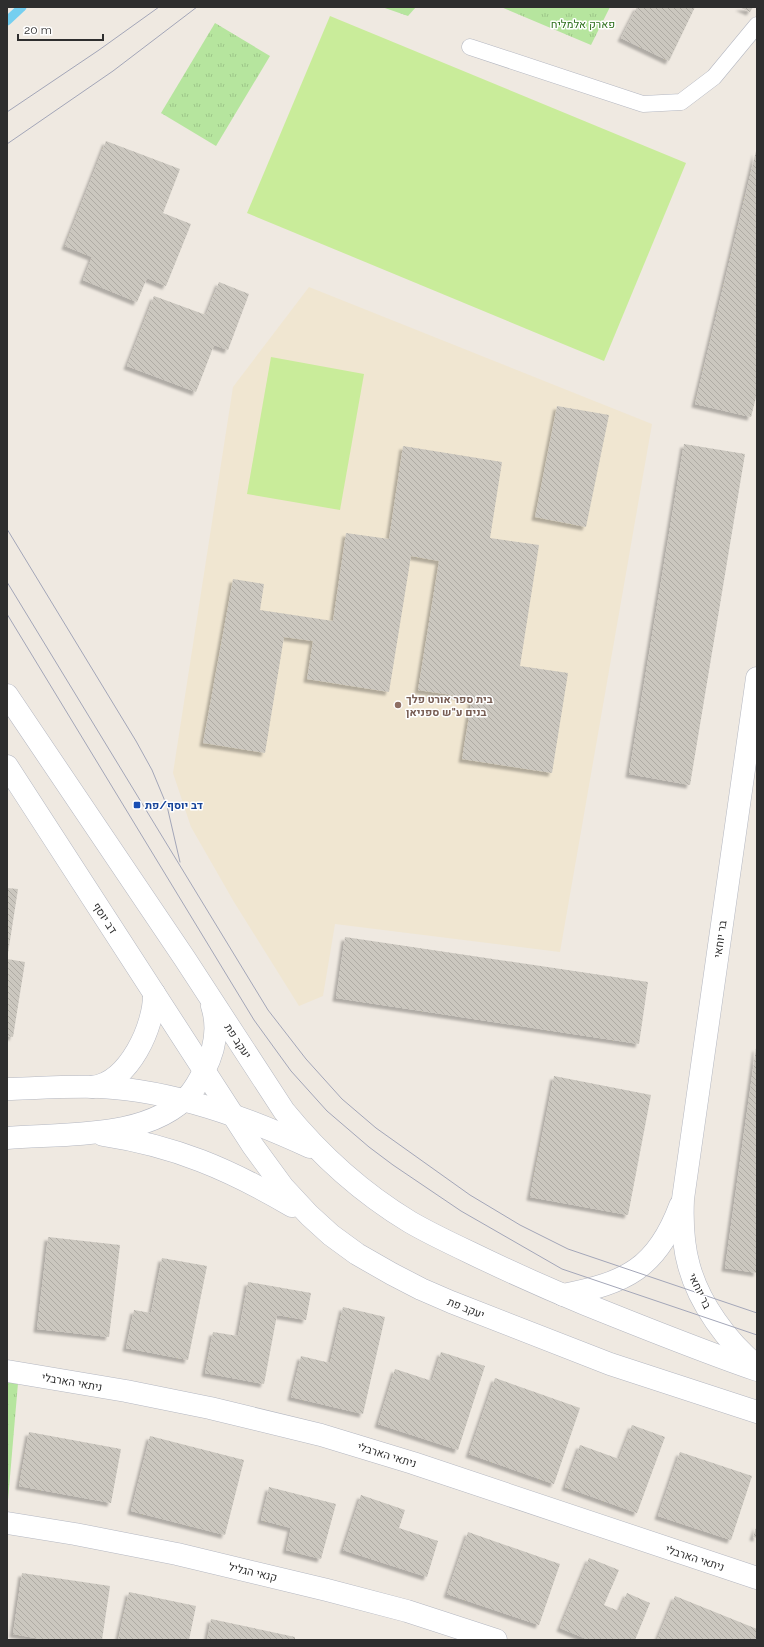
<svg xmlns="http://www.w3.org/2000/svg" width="764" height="1647" viewBox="0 0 764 1647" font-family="Raleway,Heebo,sans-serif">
<defs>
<pattern id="grass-tufts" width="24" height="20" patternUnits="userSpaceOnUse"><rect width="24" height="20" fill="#b6e59e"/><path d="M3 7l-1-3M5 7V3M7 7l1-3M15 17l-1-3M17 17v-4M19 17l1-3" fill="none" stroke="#9dc588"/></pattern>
<pattern id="building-back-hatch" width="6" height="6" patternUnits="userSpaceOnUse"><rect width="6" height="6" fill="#cbc7bf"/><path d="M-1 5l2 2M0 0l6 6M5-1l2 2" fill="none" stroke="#afaba4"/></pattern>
<filter id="shadow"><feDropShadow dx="-3.5" dy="3.5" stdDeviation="1" flood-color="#0004"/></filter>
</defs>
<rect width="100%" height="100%" fill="#efe9e1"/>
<!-- education -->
<polygon fill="#f0e6d1" points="309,287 652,424 560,952 335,924 323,996 299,1006 234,902 191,827 173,773 233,387"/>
<!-- grass -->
<g fill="url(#grass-tufts)">
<polygon points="382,7 416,7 408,16"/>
<polygon points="501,7 610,7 591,45"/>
<polygon points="215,23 270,56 216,146 161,113"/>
<polygon points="7,1381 18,1383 8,1500 7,1500"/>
</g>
<!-- pitch -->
<g fill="#c9ec9a">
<polygon points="330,16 686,163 604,361 247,213"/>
<polygon points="271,357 364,374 340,510 247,494"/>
</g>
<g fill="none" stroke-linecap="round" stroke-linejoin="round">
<!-- stream -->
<polyline stroke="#75cff0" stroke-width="9" points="7,21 22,7"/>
</g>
<!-- building -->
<g fill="url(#building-back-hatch)" filter="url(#shadow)">
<polygon points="637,7 695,7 669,61 621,38"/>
<polygon points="739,7 753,7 750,12"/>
<polygon points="106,141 180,169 163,213 191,224 166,286 147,278 137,302 83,280 92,257 65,246"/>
<polygon points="756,151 757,393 751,417 695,404"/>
<polygon points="219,282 249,294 228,350 214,345 196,392 127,366 154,296 206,315"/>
<polygon points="557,406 609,415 586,527 535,517"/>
<polygon points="684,444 745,454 690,785 629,774"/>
<polygon points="403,446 502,462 490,538 539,545 520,666 568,673 552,773 462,759 472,698 418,690 439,561 411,556 389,692 307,679 313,641 284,637 265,753 203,743 233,579 264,584 260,610 333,621 346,533 389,539"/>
<polygon points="7,888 18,889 8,953 7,953"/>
<polygon points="345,937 648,982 639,1044 336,998"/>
<polygon points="7,959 25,962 13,1037 7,1036"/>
<polygon points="756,1048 757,1048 757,1273 725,1268"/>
<polygon points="554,1076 651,1095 628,1215 530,1197"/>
<polygon points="48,1237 120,1245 109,1337 37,1329"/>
<polygon points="162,1258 207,1266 188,1360 126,1348 134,1310 151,1313"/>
<polygon points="248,1282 311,1293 306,1320 277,1315 264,1384 205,1373 213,1332 238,1336"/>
<polygon points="343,1307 385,1317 363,1414 291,1397 301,1356 330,1363"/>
<polygon points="441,1352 485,1366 458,1450 378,1424 395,1369 432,1381"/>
<polygon points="495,1378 580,1408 554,1484 469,1454"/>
<polygon points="632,1425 665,1437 637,1513 565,1487 580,1445 619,1459"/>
<polygon points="29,1432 121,1449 111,1503 19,1486"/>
<polygon points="150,1436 244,1460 225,1535 131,1511"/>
<polygon points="680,1452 752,1476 731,1540 658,1516"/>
<polygon points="269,1487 336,1504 321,1559 286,1550 291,1528 261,1520"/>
<polygon points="361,1495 405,1510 399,1528 438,1541 427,1577 343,1550"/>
<polygon points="757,1525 757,1538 753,1537"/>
<polygon points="468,1532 560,1564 539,1625 447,1594"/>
<polygon points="589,1558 619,1570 604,1605 619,1611 627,1593 650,1603 635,1640 589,1640 560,1628"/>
<polygon points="22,1573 110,1586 102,1640 41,1640 41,1639 13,1634"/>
<polygon points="129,1592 196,1606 189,1640 118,1640"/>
<polygon points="675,1596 757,1629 757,1640 657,1640"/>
<polygon points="211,1619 295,1637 295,1640 207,1640"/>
</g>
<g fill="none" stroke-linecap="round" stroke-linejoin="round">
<defs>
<polyline id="service" points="470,47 643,104 681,102 714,77 757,25"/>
<g id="minor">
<path d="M757,678L683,1199C682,1221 683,1245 689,1266C699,1303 727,1342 757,1366"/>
<path d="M563,1295C626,1283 657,1268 680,1206"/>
<polyline points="7,1371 126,1391 210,1408 321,1435 413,1463 757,1578"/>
<polyline points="7,1523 75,1534 177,1554 327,1590 407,1611 496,1640"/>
</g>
<g id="secondary">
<path d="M7,695L185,959L284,1111C319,1154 362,1193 410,1222C429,1233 450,1243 469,1252C508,1271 546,1288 585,1304C642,1327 699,1350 757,1370"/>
<polyline points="7,766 253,1146 283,1187 309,1215 331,1235 357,1254 392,1274 421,1289 451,1302 610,1364 757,1412"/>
<path d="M92,1087C129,1083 155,1025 154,993"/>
<path d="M7,1089C38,1088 70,1086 101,1087C174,1091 245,1117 310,1147"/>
<path d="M103,1135C175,1146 229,1169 292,1206"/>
<path d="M7,1138C63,1133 149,1140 190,1094C196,1087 200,1079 204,1071C215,1050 219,1028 212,1006"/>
</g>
</defs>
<!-- service casing -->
<use href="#service" stroke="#b4b7c1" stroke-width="17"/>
<!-- minor casing -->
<use href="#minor" stroke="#b4b7c1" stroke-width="23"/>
<!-- secondary casing -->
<use href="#secondary" stroke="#b4b7c1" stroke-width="23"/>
<!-- service -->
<use href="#service" stroke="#fff" stroke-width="16"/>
<!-- minor -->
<use href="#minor" stroke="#fff" stroke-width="22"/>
<!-- secondary -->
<use href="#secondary" stroke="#fff" stroke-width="22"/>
<!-- tram -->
<g stroke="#a3a6b8" stroke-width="1">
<polyline points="7,112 99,50 159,7"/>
<polyline points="7,144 113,71 197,7"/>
<polyline points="7,529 136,741 152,770 167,806 180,862"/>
<polyline points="7,582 268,1010 306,1059 342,1099 376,1128 470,1195 520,1225 568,1249 757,1313"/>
<polyline points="7,614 254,1020 291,1071 327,1111 369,1147 393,1165 461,1211 562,1269 757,1335"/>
</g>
</g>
<!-- markers -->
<circle fill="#8d6e63" stroke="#fff" stroke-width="1.5" cx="398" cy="705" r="4"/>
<rect fill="#1a4fb4" stroke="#fff" stroke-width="1.5" x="133" y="801" width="8" height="8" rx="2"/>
<g text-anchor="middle" stroke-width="3" stroke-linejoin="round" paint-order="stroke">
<!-- park labels -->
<g font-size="11" fill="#2c6e1b" stroke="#fff">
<text x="583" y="28">פארק אלמליח</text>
</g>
<!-- education labels -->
<g font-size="11" font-weight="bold" fill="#785e54" stroke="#fff" text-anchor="start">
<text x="406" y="703">בית ספר אורט פלך<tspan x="406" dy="13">בנים ע"ש ספניאן</tspan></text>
</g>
<!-- transit labels -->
<g font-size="11" font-weight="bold" fill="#164399" stroke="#fff" text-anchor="start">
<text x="145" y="809">דב יוסף/פת</text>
</g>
<!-- street labels -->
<g font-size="11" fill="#2e2e2e" stroke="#fff">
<text transform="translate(105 918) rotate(57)" y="4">דב יוסף</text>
<text transform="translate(720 939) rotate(-82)" y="4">בר יוחאי</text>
<text transform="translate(238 1041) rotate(57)" y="4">יעקב פת</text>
<text transform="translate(700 1291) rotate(64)" y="4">בר יוחאי</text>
<text transform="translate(466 1308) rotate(22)" y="4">יעקב פת</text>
<text transform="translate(72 1382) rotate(10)" y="4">ניתאי הארבלי</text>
<text transform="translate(387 1455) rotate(17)" y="4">ניתאי הארבלי</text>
<text transform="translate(695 1558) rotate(18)" y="4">ניתאי הארבלי</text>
<text transform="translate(253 1572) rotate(13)" y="4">קנאי הגליל</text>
</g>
</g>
<!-- border -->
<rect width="764" height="1647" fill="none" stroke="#2e2e2e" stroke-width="16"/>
<!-- scale -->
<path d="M18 34v6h85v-6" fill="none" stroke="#2e2e2e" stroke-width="2"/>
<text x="24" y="34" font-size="12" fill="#2e2e2e" stroke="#ffffff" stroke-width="3" paint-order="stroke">20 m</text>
</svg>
